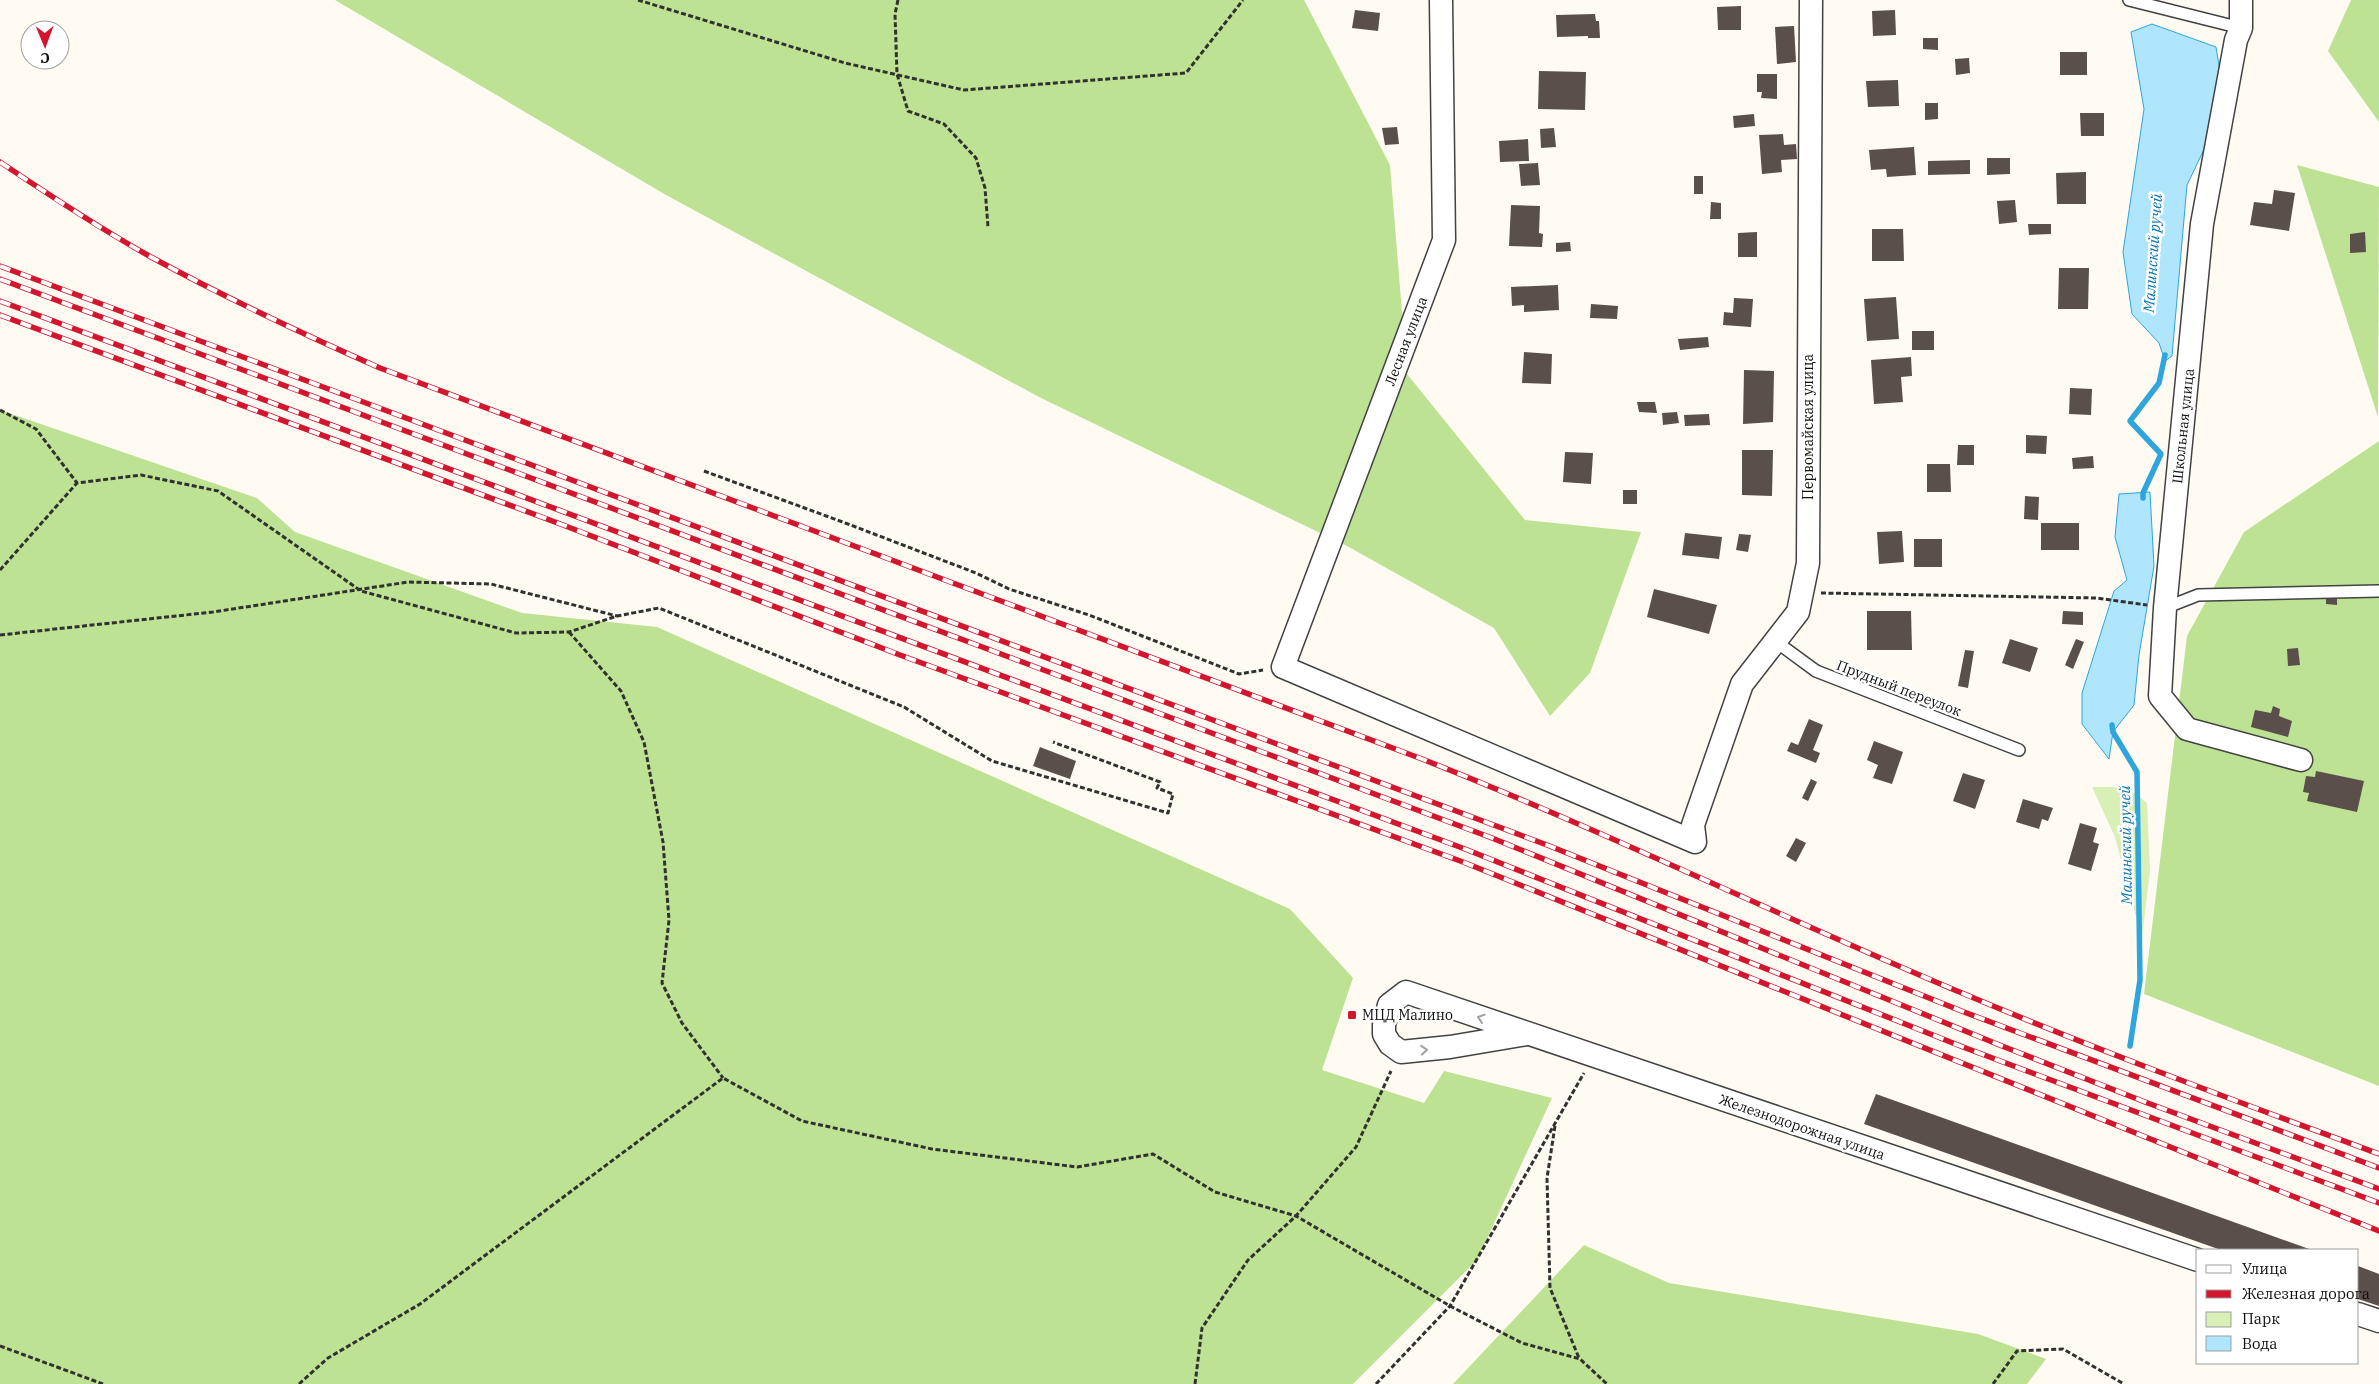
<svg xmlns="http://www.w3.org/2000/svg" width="2379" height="1384" viewBox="0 0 2379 1384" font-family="'IBM Plex Serif',serif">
<rect width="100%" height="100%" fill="#fffbf2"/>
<!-- green -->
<polygon fill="#d8efb6" points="2092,787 2126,787 2147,803 2150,870 2142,939 2115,837"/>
<!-- forest -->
<g fill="#bde293">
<polygon points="335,0 1304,0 1390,165 1407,374 1525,520 1641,532 1590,673 1550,716 1494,628 1347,546 1039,397 666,195"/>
<polygon points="2351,0 2379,0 2379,122 2328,51"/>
<polygon points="2297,165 2379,187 2378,417"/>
<polygon points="0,410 257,498 295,532 522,613 657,627 1290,909 1353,978 1322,1070 1424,1103 1444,1071 1552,1098 1477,1260 1353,1384 0,1384"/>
<polygon points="2379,441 2379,1086 2144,994 2187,636 2244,532"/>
<polygon points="1584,1245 1669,1283 1978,1334 2046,1359 2027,1384 1453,1384"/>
</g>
<!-- water -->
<g fill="#b0e6fd" stroke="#2ea5dd">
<polygon points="2152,24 2216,47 2223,90 2208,141 2187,185 2172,356 2165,361 2159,343 2132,314 2123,252 2144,109 2131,32"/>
<polygon points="2150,492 2154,566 2139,655 2134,705 2113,732 2109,759 2082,724 2082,693 2114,591 2127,580 2115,537 2119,494"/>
</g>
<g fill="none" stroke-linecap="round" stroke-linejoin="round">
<!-- stream -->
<g stroke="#2ea5dd" stroke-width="5.5">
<polyline points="2143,498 2143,493 2161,454 2130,421 2159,383 2165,355"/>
<polyline points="2112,725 2113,732 2137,772 2140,980 2130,1046"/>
</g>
</g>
<!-- building -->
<g fill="#5a4f4a">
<polygon points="1741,6 1741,30 1718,30 1717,7"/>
<polygon points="1355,10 1380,13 1378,31 1352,28"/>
<polygon points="1895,10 1896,35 1873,36 1872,11"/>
<polygon points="1595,14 1596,21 1599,21 1600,38 1588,38 1588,36 1557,37 1556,15"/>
<polygon points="1794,26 1796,62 1777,64 1775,27"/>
<polygon points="1923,38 1938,38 1938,50 1923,49"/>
<rect x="2060" y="52" width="27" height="23"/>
<polygon points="1969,58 1970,73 1956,75 1955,59"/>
<polygon points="1539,71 1586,72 1585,110 1538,109"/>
<polygon points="1757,74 1777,74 1777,99 1761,98 1762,92 1757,92"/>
<polygon points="1898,80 1899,106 1868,107 1866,81"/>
<polygon points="1925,103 1938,103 1938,119 1925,120"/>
<polygon points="2080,113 2104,113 2104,136 2081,136"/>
<polygon points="1754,114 1755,126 1734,128 1733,116"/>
<polygon points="1397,127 1399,144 1385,145 1382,128"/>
<polygon points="1554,128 1556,147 1541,148 1540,129"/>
<polygon points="1783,134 1784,145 1796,144 1797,159 1781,160 1782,172 1762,174 1759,135"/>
<polygon points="1528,139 1529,161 1500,162 1499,141"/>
<polygon points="1914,147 1916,175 1887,177 1886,169 1871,170 1869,150"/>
<polygon points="1987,158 2010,158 2010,174 1987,175"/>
<polygon points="1970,160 1970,174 1928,175 1928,161"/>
<polygon points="1538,163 1540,185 1521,186 1519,164"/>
<polygon points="2086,172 2086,204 2057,204 2056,173"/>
<rect x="1694" y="176" width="9" height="18"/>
<polygon points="2274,190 2295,193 2289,231 2250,225 2254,202 2272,204"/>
<polygon points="2015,200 2017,222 1999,224 1997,201"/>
<polygon points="1711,202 1721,203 1721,219 1710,219"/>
<polygon points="1511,205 1540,206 1539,233 1543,234 1542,247 1509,246"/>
<polygon points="2028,224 2051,224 2051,234 2029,235"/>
<polygon points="1872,229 1903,229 1904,261 1872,261"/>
<polygon points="1757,232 1757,257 1738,257 1738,233"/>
<polygon points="2365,232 2366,252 2350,253 2350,234"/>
<polygon points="1570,242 1571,251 1556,252 1556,243"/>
<polygon points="2059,268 2089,268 2088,309 2058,309"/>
<polygon points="1558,285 1559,310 1524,312 1524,305 1512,306 1511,287"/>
<polygon points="1896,297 1899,339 1867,341 1864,299"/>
<polygon points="1734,298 1753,299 1751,327 1723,325 1724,312 1733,313"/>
<polygon points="1591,304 1618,306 1617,319 1590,318"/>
<rect x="1912" y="331" width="22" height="19"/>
<polygon points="1708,337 1709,347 1680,350 1678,339"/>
<polygon points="1524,352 1552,354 1551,384 1522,383"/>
<polygon points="1911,357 1912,376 1901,377 1903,402 1874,404 1871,360"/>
<polygon points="1744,370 1774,371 1773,422 1743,424"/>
<polygon points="2070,388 2092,389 2091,415 2069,414"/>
<polygon points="1637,402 1655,402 1657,413 1639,412"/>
<polygon points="1677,412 1679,423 1663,425 1662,413"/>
<polygon points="1709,414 1710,425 1685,426 1684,415"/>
<polygon points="2026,435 2047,436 2046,454 2026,453"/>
<polygon points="1958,445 1974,445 1974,465 1957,465"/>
<polygon points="1742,450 1773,450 1772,496 1742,495"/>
<polygon points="1565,452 1593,453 1591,484 1563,482"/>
<polygon points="2093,456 2094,468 2073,469 2072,458"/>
<polygon points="1927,464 1950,464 1951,492 1927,492"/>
<rect x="1623" y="490" width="14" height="14"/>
<polygon points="2025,496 2039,497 2038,520 2024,519"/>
<rect x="2041" y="523" width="38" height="27"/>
<polygon points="1902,531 1904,562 1879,564 1877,532"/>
<polygon points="1685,533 1722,537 1719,559 1682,555"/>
<polygon points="1739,534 1751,535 1748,552 1736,550"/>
<rect x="1914" y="539" width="28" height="28"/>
<polygon points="1654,589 1717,605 1709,634 1647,617"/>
<polygon points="2326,592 2337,592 2337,605 2326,604"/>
<polygon points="1867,611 1911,611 1912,650 1867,650"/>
<polygon points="2063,611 2083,612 2083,625 2062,624"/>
<polygon points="2010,639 2038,648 2030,672 2002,663"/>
<polygon points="2076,639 2084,642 2073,669 2065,665"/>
<polygon points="2298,648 2300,665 2288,666 2287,649"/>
<polygon points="1965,650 1974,651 1968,688 1958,686"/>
<polygon points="2273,706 2280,709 2279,716 2292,721 2288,737 2251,727 2255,710 2271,713"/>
<polygon points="1809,719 1823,725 1813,750 1820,753 1816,763 1787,751 1791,742 1798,745"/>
<polygon points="1874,741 1903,752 1892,784 1873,778 1878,765 1867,760"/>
<polygon points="1040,747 1076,761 1070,779 1033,766"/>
<polygon points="2316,771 2364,781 2357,812 2307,801 2309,793 2303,792 2306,776 2315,777"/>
<polygon points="1963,773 1985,780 1975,809 1953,801"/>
<polygon points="1811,779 1817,782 1808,801 1802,798"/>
<polygon points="2023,799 2053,808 2048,821 2042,819 2039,829 2016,822"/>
<polygon points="2080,823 2097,828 2093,842 2099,844 2091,871 2068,864"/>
<polygon points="1796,838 1806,843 1796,862 1786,856"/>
<polygon points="1876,1094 2312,1250 2221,1250 1864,1124"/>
<polygon points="2358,1266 2379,1274 2379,1306 2358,1299"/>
</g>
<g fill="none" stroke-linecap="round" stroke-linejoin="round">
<defs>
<g id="lane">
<polyline points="2129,0 2241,28"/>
<polyline points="2165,608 2198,595 2379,591"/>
<polyline points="1775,641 1816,671 2019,750"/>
</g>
<g id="street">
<polyline points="1441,0 1444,240 1283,667 1695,842 1693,825 1742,684 1798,612 1808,563 1811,0"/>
<polyline points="2241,0 2241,28 2236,40 2202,224 2165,608 2160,696 2187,729 2301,760"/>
<polyline points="1527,1034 1450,1047 1401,1052 1390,1044 1384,1034 1384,1025 1389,1005 1406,992 2198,1260"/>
<polyline points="2358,1314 2379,1321"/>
</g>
</defs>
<!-- lane casing -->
<use href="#lane" stroke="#424242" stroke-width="14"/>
<!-- street casing -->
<use href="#street" stroke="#424242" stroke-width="25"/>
<!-- path -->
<g stroke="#313131" stroke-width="3" stroke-dasharray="5 2.5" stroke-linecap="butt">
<polyline points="638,0 845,63 964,90 1186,73 1243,0"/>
<polyline points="898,0 895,14 897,74 908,111 944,124 976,158 985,188 988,227"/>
<polyline points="0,410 36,429 77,483"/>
<polyline points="704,471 848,524 976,573 1009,589 1089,615 1239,674 1263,670"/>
<polyline points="0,570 77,483 141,475 218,491 361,591 516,633 569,632 617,616 659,608 904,707 992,761 1168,813 1173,794 1157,788 1160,782 1053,742"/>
<polyline points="1821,593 2096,598 2147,605"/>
<polyline points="569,632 621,691 644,742 663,842 669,920 662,983 682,1023 723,1078"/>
<polyline points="0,635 213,612 408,582 491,584 617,616"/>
<polyline points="1555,1126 1547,1178 1550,1288 1579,1358"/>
<polyline points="0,1346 103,1384"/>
<polyline points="299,1384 328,1358 420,1304 723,1078 802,1121 932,1149 1077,1167 1153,1154 1215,1192 1296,1216 1450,1306 1522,1343 1580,1359 1607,1384"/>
<polyline points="1195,1384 1202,1328 1248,1260 1296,1216 1356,1147 1391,1071"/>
<polyline points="1376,1384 1450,1306 1584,1073"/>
<polyline points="1993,1384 2017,1351 2063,1349 2124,1384"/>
</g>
<!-- lane -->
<use href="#lane" stroke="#fff" stroke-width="11"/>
<!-- street -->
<use href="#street" stroke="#fff" stroke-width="22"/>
<defs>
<g id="rail">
<path d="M0,162C49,195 99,228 151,257C226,298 303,334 380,368L1422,759C1605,831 1781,917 1962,993C2099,1051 2239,1102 2379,1154"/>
<polyline points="0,266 1547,845 1964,1012 2379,1168"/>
<polyline points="0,279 1492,838 2002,1046 2145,1102 2379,1189"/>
<polyline points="0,301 1465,849 1963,1047 2379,1203"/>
<polyline points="0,315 563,525 900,655 1463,862 2379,1231"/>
</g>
</defs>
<!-- rail casing -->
<use href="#rail" stroke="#d1162e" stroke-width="5.5"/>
<!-- rail -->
<use href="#rail" stroke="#fff" stroke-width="4" stroke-dasharray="11" stroke-linecap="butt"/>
</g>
<!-- one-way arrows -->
<defs><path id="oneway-chevron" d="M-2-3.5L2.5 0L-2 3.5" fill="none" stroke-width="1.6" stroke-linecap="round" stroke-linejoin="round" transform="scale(1.25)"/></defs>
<g stroke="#9f9f9f">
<use href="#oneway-chevron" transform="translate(1481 1018) rotate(-161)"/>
<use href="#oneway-chevron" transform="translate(1424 1050) rotate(-5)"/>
</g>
<!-- markers -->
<rect fill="#d1162e" stroke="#fff" stroke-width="2" x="1347" y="1010" width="10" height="10" rx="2.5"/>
<g text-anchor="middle" stroke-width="5" stroke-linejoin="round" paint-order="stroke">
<!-- street labels -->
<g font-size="14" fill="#0f0f0f" stroke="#fff">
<text transform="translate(1406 341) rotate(-69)" y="5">Лесная улица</text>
<text transform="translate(2183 426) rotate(-84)" y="5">Школьная улица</text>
<text transform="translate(1808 427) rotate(-90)" y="5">Первомайская улица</text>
<text transform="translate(1899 688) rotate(21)" y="5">Прудный переулок</text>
<text transform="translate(1802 1127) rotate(19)" y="5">Железнодорожная улица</text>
</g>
<!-- poi labels -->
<g font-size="14" fill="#0f0f0f" stroke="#fff" text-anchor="start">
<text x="1362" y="1020">МЦД Малино</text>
</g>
<!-- water labels -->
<g font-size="15" font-style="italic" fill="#0975b1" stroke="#fff">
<text transform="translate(2153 253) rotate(-86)" y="5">Малинский ручей</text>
<text transform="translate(2126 845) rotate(-91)" y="5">Малинский ручей</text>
</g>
</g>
<!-- legend -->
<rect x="2196" y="1249" width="162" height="115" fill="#ffffff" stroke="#9f9f9f"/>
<rect x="2206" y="1265" width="25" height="8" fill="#ffffff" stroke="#9f9f9f"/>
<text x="2242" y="1274" font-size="15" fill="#0f0f0f">Улица</text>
<rect x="2206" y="1290" width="25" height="8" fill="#d1162e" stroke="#9f9f9f"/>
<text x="2242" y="1299" font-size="15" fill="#0f0f0f">Железная дорога</text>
<rect x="2206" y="1312" width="25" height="15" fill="#d8efb6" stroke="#9f9f9f"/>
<text x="2242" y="1324" font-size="15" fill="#0f0f0f">Парк</text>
<rect x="2206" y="1336" width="25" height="15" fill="#b0e6fd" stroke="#9f9f9f"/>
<text x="2242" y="1349" font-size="15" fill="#0f0f0f">Вода</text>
<!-- north arrow -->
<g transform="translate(45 45) rotate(179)"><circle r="24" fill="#ffffff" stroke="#9f9f9f"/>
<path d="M0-4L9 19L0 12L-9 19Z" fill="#d1162e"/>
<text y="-8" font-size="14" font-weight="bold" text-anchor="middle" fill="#0f0f0f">С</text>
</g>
</svg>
